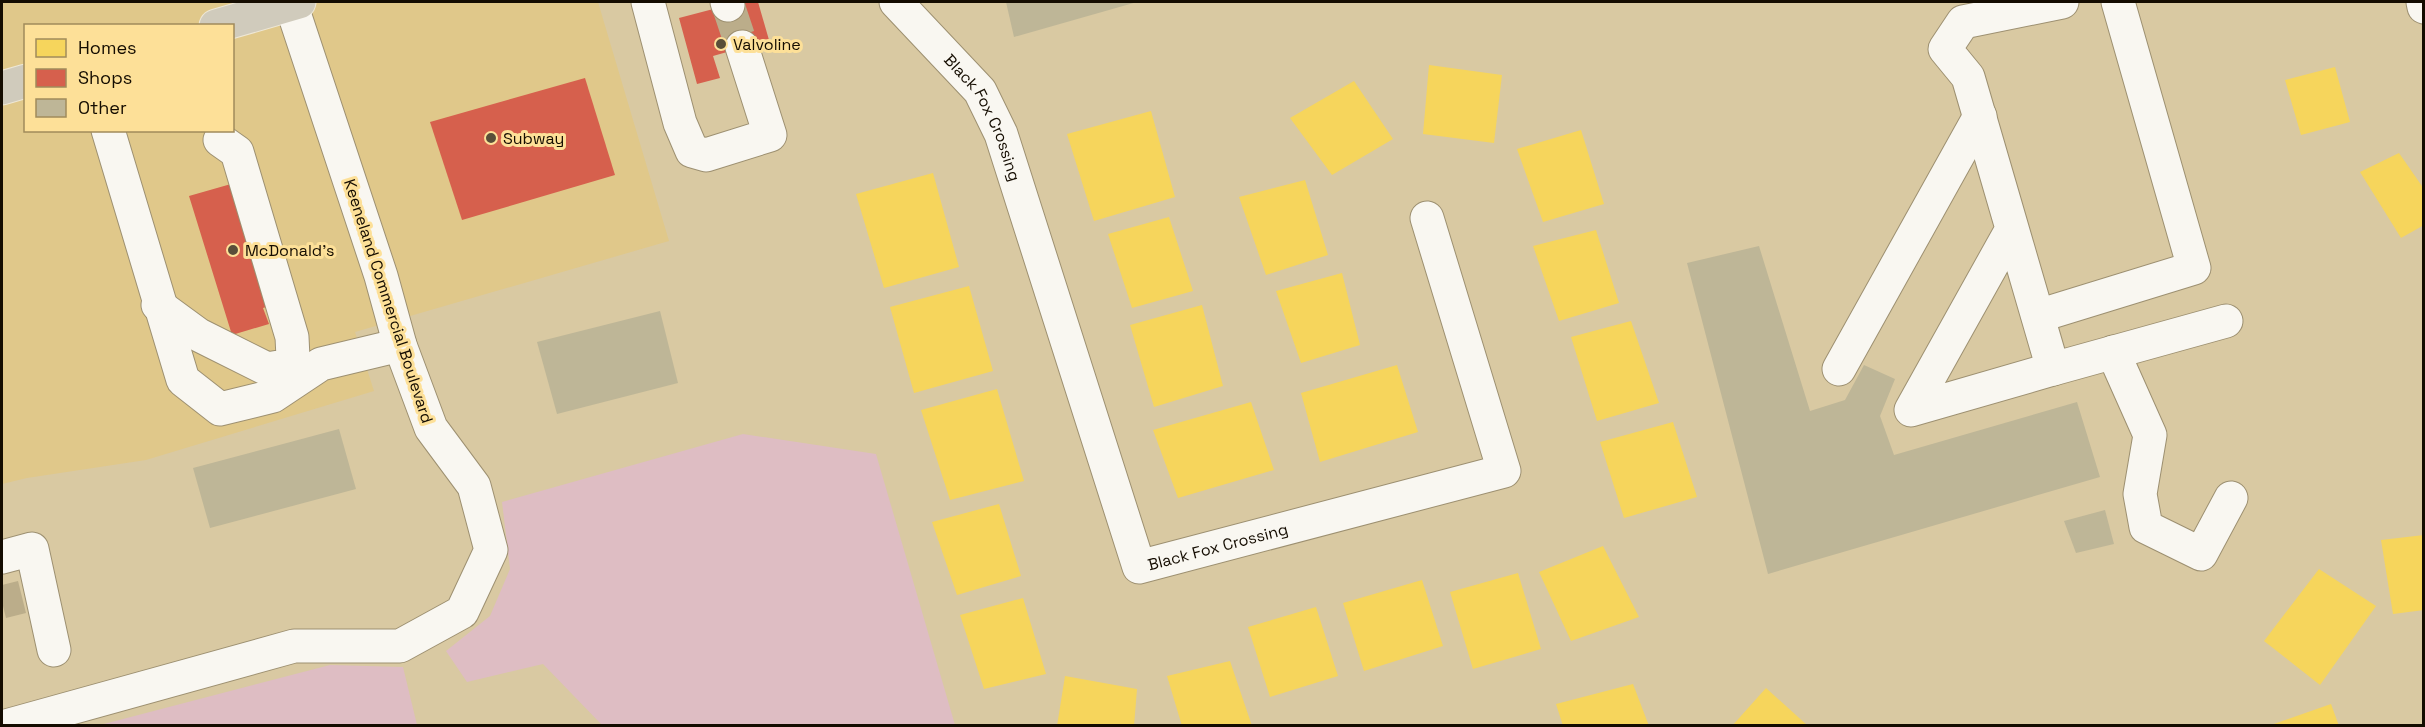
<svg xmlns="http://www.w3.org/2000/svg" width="2425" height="727" viewBox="0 0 2425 727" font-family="'Space Grotesk',sans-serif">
<rect width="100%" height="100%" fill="#d9c9a2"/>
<!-- built -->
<path fill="#e0c88a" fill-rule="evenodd" d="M2,2H598L669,241L355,332L374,391L146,460L27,478L2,484ZM26,26H232V130H26Z"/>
<!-- green -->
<g fill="#debdc3">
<polygon points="743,434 876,454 955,725 602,725 543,664 467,682 446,651 490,616 510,569 502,502"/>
<polygon points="330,665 403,667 417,725 100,725"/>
</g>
<!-- homes -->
<g fill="#f6d55c">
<polygon points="1429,65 1502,75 1494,143 1423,134"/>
<polygon points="2335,67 2350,122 2301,135 2285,80"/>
<polygon points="1354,81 1393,139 1332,175 1290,118"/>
<polygon points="1151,111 1175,197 1094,221 1067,134"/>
<polygon points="1581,130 1604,204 1543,222 1517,149"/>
<polygon points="2399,153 2424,189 2424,225 2401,238 2360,172"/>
<polygon points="933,173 959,267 884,288 856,194"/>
<polygon points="1305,180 1328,255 1266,275 1239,197"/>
<polygon points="1169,217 1193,291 1132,308 1108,234"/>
<polygon points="1596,230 1619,303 1559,321 1533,246"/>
<polygon points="1342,273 1360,345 1301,363 1276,291"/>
<polygon points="969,286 993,371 914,393 890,307"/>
<polygon points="1202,305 1223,386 1154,407 1130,325"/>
<polygon points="1631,321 1659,403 1597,421 1571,337"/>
<polygon points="1397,365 1418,432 1320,462 1301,393"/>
<polygon points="997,389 1024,481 950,500 921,410"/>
<polygon points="1251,402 1274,470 1178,498 1153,430"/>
<polygon points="1673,422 1697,497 1624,518 1600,442"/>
<polygon points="999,504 1021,576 957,595 932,522"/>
<polygon points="2424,535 2424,610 2393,614 2381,540"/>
<polygon points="1603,546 1639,617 1571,641 1539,572"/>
<polygon points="2319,569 2376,606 2320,685 2264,641"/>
<polygon points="1518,573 1541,649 1473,669 1450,592"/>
<polygon points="1422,580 1443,646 1364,671 1343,603"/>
<polygon points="1023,598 1046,674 984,689 960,615"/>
<polygon points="1316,607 1338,676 1270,697 1248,627"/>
<polygon points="1230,661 1252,726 1182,726 1167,676"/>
<polygon points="1065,676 1137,689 1134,726 1057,726"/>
<polygon points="1633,684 1649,726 1563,726 1556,704"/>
<polygon points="1766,688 1808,726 1732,726"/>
<polygon points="2331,704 2339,726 2271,726 2271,725"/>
</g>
<!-- shops -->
<g fill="#d6604d">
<polygon points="740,2 758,2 769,40 713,56 720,78 697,84 679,18"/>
<polygon points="585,78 615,175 462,220 430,122"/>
<polygon points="238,182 276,304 263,308 269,324 232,335 189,196"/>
</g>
<!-- building -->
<g fill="#beb697">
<polygon points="1006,2 1137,2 1014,37"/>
<polygon points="1759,246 1810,411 1845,400 1864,365 1895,379 1880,416 1894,455 2077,402 2100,477 1768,574 1687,263"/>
<polygon points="660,311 678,383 557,414 537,342"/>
<polygon points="339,429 356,489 210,528 193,468"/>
<polygon points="2105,510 2114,544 2076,553 2064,521"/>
</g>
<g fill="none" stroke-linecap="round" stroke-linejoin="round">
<!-- minor-tunnel -->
<g stroke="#bbad8a" stroke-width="33" stroke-dasharray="33 16" stroke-linecap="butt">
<polyline points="728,5 742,47"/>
<polyline points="2,602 22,597"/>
</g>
<defs>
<g id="minor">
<polyline points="648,2 680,123 692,151 706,155 770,135 742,47"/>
<polyline points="727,2 728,5"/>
<path id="s1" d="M896,2L980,91L1001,134L1139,567L1504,471L1427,218"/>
<polyline points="2423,2 2424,7"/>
<polyline points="108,130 183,380 220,409 273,396 321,364 400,345"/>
<polyline points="2012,229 1911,410 2053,369 1968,77 1945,49 1963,22 2062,2"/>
<polyline points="158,305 199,335 267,369 285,366 293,358 292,337 237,152 220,140"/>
<polyline points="2038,316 2194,268 2118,2"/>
<polyline points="2113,352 2150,435 2140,494 2146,527 2201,554 2231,498"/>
<polyline points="1839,369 1980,116"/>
<polyline points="2053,369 2226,321"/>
<polyline points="2,557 32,549 54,650"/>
<polyline points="6,726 294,646 400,646 462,612 491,550 474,486 431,428 400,345 381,276 291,4"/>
</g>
<g id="highway">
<polyline points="216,26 299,2"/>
<polyline points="2,88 26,81"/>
</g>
</defs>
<!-- minor casing -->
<use href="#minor" stroke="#9d9071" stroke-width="35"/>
<!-- highway casing -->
<use href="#highway" stroke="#eee7d5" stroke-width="35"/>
<!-- minor -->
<use href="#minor" stroke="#f9f7f1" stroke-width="33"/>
<!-- highway -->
<use href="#highway" stroke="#d0cbbc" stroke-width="33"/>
</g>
<!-- markers -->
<g fill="#594e39" stroke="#fde098" stroke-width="2">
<circle cx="721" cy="44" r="6"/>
<circle cx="491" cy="138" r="6"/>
<circle cx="233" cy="250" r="6"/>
</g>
<g text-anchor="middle" stroke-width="6" stroke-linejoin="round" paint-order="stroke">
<!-- poi labels -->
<g font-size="16" fill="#140c00" stroke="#fde098" text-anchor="start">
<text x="733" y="50">Valvoline</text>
<text x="503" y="144">Subway</text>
<text x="245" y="256">McDonald's</text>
</g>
<!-- street labels -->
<g font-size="16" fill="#140c00" stroke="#fde098">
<text dy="6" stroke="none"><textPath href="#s1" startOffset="147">Black Fox Crossing</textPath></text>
<text transform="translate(389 301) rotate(72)" y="6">Keeneland Commercial Boulevard</text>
<text dy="6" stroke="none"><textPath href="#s1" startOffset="706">Black Fox Crossing</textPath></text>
</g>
</g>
<!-- border -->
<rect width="2425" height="727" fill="none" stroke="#140c00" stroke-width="6"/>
<!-- legend -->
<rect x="24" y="24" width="210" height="108" fill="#fde098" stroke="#a08b5b" stroke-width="1.5"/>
<rect x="36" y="39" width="30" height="18" fill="#f6d55c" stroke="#a08b5b" stroke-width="1.5"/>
<text x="78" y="54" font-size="18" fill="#140c00">Homes</text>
<rect x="36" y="69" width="30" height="18" fill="#d6604d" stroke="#a08b5b" stroke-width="1.5"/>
<text x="78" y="84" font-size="18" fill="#140c00">Shops</text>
<rect x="36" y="99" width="30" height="18" fill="#beb697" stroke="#a08b5b" stroke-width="1.5"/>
<text x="78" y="114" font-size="18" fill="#140c00">Other</text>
</svg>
